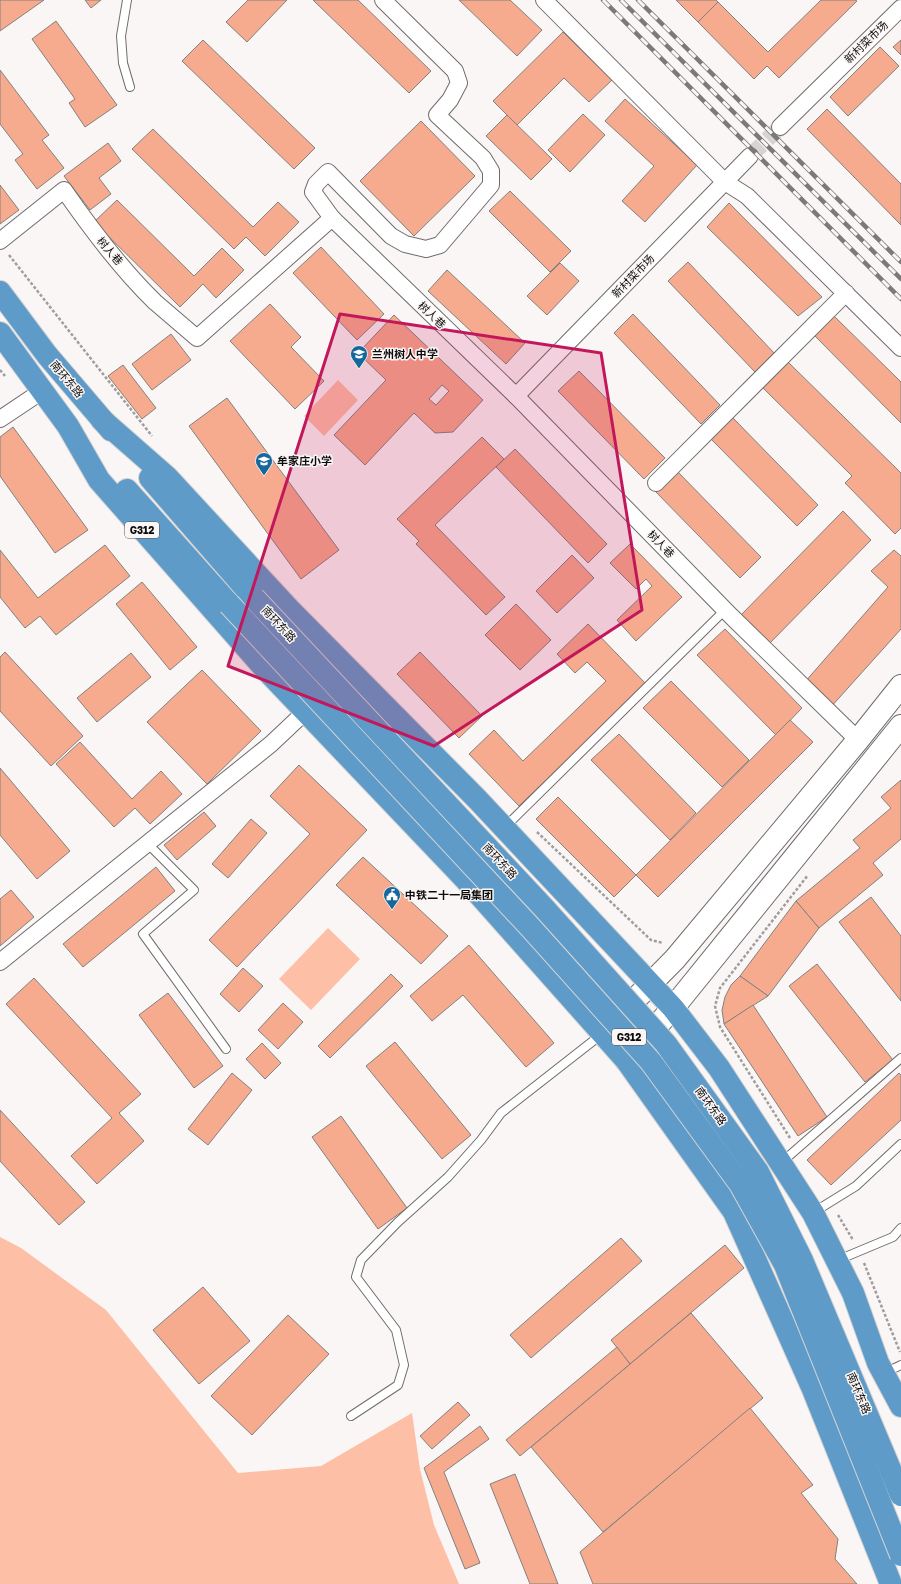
<svg xmlns="http://www.w3.org/2000/svg" width="901" height="1584" viewBox="0 0 901 1584" font-family="'Golos Text','Noto Sans SC',sans-serif">
<rect width="100%" height="100%" fill="#faf6f5"/>
<!-- green -->
<g fill="#febfa7">
<polygon points="338,380 358,400 324,436 304,416"/>
<polygon points="328,928 360,959 311,1010 279,979"/>
<polygon points="0,1237 21,1248 106,1310 238,1473 321,1466 412,1413 420,1469 434,1525 459,1584 0,1584"/>
</g>
<!-- building -->
<g fill="#f7ab8e" stroke="#83807f" fill-rule="evenodd">
<polygon points="0,0 44,0 0,31"/>
<polygon points="85,0 101,0 91,8"/>
<polygon points="248,0 287,0 247,42 226,22"/>
<polygon points="313,0 358,0 431,71 409,93"/>
<polygon points="459,0 510,0 542,30 517,56"/>
<polygon points="676,0 716,0 718,2 698,22"/>
<polygon points="821,0 855,0 857,1 779,78 767,66 754,79 698,22 718,2 768,52"/>
<polygon points="56,21 117,105 85,127 69,103 75,99 32,39"/>
<polygon points="563,32 612,80 589,102 564,78 517,125 493,101"/>
<polygon points="203,40 315,148 294,169 182,61"/>
<polygon points="901,40 901,55 893,47"/>
<polygon points="880,47 899,66 848,116 830,97"/>
<polygon points="0,70 49,135 42,140 64,168 37,189 15,160 23,154 0,124"/>
<polygon points="625,99 697,165 645,222 622,201 654,166 605,121"/>
<polygon points="827,109 901,184 901,225 807,129"/>
<polygon points="583,114 605,135 570,172 548,150"/>
<polygon points="507,115 552,159 531,180 486,136"/>
<polygon points="421,121 475,176 414,236 360,181"/>
<polygon points="153,129 253,227 278,202 299,222 265,256 246,237 234,249 132,149"/>
<polygon points="108,143 121,161 99,178 111,194 90,210 64,176"/>
<polygon points="0,185 19,210 0,224"/>
<polygon points="510,191 571,251 550,272 489,211"/>
<polygon points="117,200 194,276 222,248 244,270 216,298 203,284 180,307 94,222"/>
<polygon points="729,203 822,297 798,316 707,227"/>
<polygon points="321,247 384,314 357,340 293,273"/>
<polygon points="688,262 775,354 755,372 668,281"/>
<polygon points="560,263 579,281 547,315 527,296"/>
<polygon points="447,270 525,343 506,364 428,291"/>
<polygon points="270,304 301,337 291,347 324,381 295,409 230,341"/>
<polygon points="633,314 720,405 701,424 614,333"/>
<path d="M394,315L483,400L453,432L435,433L414,413L365,465L334,435L386,380L358,353ZM442,385L449,391L436,405L429,399Z"/>
<polygon points="833,315 901,382 901,423 813,334"/>
<polygon points="171,334 191,360 152,390 132,364"/>
<polygon points="787,361 901,473 901,528 895,534 845,483 852,476 761,386"/>
<polygon points="123,365 156,408 142,419 108,376"/>
<polygon points="579,371 665,458 644,479 558,391"/>
<polygon points="227,398 339,550 301,579 189,426"/>
<polygon points="732,417 818,505 797,526 710,438"/>
<polygon points="13,427 88,530 55,553 0,476 0,437"/>
<polygon points="482,437 504,459 435,525 505,597 486,615 416,544 419,541 397,519"/>
<polygon points="515,449 607,544 588,563 496,467"/>
<polygon points="675,469 761,557 740,578 654,490"/>
<polygon points="843,511 871,540 768,645 739,617"/>
<polygon points="630,544 682,597 636,641 617,620 652,586 646,579 636,589 610,563"/>
<polygon points="105,545 130,576 56,635 40,616 25,628 0,597 0,550 38,598"/>
<polygon points="894,550 901,556 901,629 830,708 804,683 888,587 871,571"/>
<polygon points="572,555 594,578 557,613 536,591"/>
<polygon points="142,582 197,647 170,670 116,604"/>
<polygon points="516,604 551,640 520,670 485,635"/>
<polygon points="588,624 646,684 519,806 469,754 494,730 523,761 606,681 587,662 575,673 557,654"/>
<polygon points="725,629 802,708 776,735 697,655"/>
<polygon points="5,652 83,736 51,766 0,711 0,657"/>
<polygon points="420,652 482,716 459,738 397,674"/>
<polygon points="131,653 151,677 97,722 77,698"/>
<polygon points="202,670 261,731 207,784 147,722"/>
<polygon points="671,681 749,760 722,787 643,708"/>
<polygon points="790,720 813,742 658,897 636,875"/>
<polygon points="619,734 696,813 670,840 591,760"/>
<polygon points="80,742 132,799 161,771 182,794 150,824 135,808 114,827 56,764"/>
<polygon points="299,765 367,830 237,967 209,940 310,834 270,796"/>
<polygon points="0,768 70,851 37,879 0,835"/>
<polygon points="901,780 901,839 873,863 883,875 819,928 796,901 860,848 853,840 891,808 881,797"/>
<polygon points="558,797 636,875 614,897 536,819"/>
<polygon points="204,812 216,826 177,860 164,845"/>
<polygon points="251,819 267,833 228,878 212,864"/>
<polygon points="363,857 448,936 421,964 336,885"/>
<polygon points="156,867 175,891 83,967 63,944"/>
<polygon points="11,890 34,917 0,946 0,899"/>
<polygon points="871,897 901,936 901,1001 839,922"/>
<polygon points="796,901 819,928 768,996 740,976"/>
<polygon points="469,945 554,1043 526,1067 463,995 432,1021 410,996"/>
<polygon points="817,964 893,1060 865,1082 789,986"/>
<polygon points="243,968 263,986 239,1012 220,994"/>
<polygon points="391,974 403,986 330,1058 318,1046"/>
<polygon points="740,976 768,996 724,1024 722,1010 725,997 731,985"/>
<polygon points="34,978 141,1094 119,1113 144,1141 97,1184 71,1156 112,1118 6,1004"/>
<polygon points="168,993 223,1066 194,1088 139,1015"/>
<polygon points="283,1003 303,1022 278,1049 258,1030"/>
<polygon points="753,1005 827,1117 798,1136 724,1024"/>
<polygon points="395,1042 471,1135 442,1159 366,1066"/>
<polygon points="262,1043 281,1063 265,1079 246,1059"/>
<polygon points="232,1073 252,1090 208,1145 188,1129"/>
<polygon points="899,1073 901,1075 901,1120 831,1185 807,1160"/>
<polygon points="0,1110 85,1202 59,1225 0,1161"/>
<polygon points="341,1116 407,1208 378,1229 312,1137"/>
<polygon points="621,1238 642,1261 531,1358 510,1335"/>
<polygon points="725,1245 744,1268 630,1364 611,1340"/>
<polygon points="203,1287 250,1341 199,1384 153,1330"/>
<polygon points="691,1313 763,1398 603,1532 531,1447"/>
<polygon points="288,1315 329,1354 252,1435 211,1396"/>
<polygon points="617,1347 630,1364 520,1456 506,1440"/>
<polygon points="458,1402 470,1415 432,1449 420,1436"/>
<polygon points="750,1408 813,1485 801,1493 838,1539 835,1559 857,1584 593,1584 580,1552"/>
<polygon points="480,1426 489,1439 444,1472 480,1563 465,1569 424,1468"/>
<polygon points="515,1474 558,1584 530,1584 490,1484"/>
</g>
<g fill="none" stroke-linecap="round" stroke-linejoin="round">
<!-- street-tunnel -->
<polyline stroke="#d6d3d2" stroke-width="16" stroke-dasharray="16 8" stroke-linecap="butt" points="750,156 780,127"/>
<defs>
<g id="lane">
<polyline points="127,0 121,36 123,63 130,87"/>
<polyline points="504,828 725,610"/>
<polyline points="147,843 194,890 143,934 226,1049"/>
<polyline points="782,1162 901,1058"/>
<polyline points="814,1212 856,1186 901,1144"/>
<polyline points="838,1260 893,1237 901,1228"/>
<polyline points="884,1373 901,1365"/>
<polyline points="351,1416 398,1385 404,1365 396,1330 356,1277 361,1260 398,1222 448,1177 481,1140 501,1113 602,1034"/>
</g>
<g id="street">
<polyline points="544,0 725,182 747,196 901,348"/>
<polyline points="780,127 901,8"/>
<polyline points="332,218 313,192 316,184 328,172 391,236 405,244 426,249 440,245 491,185 491,171 483,158 437,115 450,100 459,83 455,71 383,0"/>
<path d="M0,241L64,190C91,229 121,269 155,302C169,314 183,326 197,338L332,218L516,396L731,616L858,740"/>
<polyline points="516,396 750,156"/>
<polyline points="0,419 42,391"/>
<polyline points="656,483 846,293"/>
<polyline points="0,962 271,744 306,711"/>
</g>
<g id="secondary">
<polyline points="602,1033 675,959 858,740 901,686"/>
<polyline points="626,1060 673,1008 901,726"/>
</g>
<g id="highway">
<polyline points="0,292 47,355 111,430"/>
<polyline points="0,333 68,426 99,480 267,671 466,880 626,1060 734,1212 812,1387 891,1584"/>
<polyline points="102,420 167,477 289,609 477,799 673,1008 719,1068 813,1213 853,1293 878,1363 901,1406"/>
<polyline points="150,478 254,598"/>
<polyline points="127,490 229,604"/>
</g>
</defs>
<!-- lane casing -->
<use href="#lane" stroke="#6f6c6b" stroke-width="10"/>
<!-- street casing -->
<use href="#street" stroke="#6f6c6b" stroke-width="18"/>
<!-- secondary casing -->
<use href="#secondary" stroke="#6f6c6b" stroke-width="24"/>
<!-- highway casing -->
<use href="#highway" stroke="#d3d3d3" stroke-width="24"/>
<!-- path -->
<g stroke="#a09d9c" stroke-width="2.5" stroke-dasharray="3 2" stroke-linecap="butt">
<polyline points="9,255 152,436"/>
<polyline points="0,370 5,376"/>
<polyline points="537,832 651,940 663,943"/>
<polyline points="790,1138 720,1027 715,1006 720,988 808,875"/>
<polyline points="838,1215 853,1240"/>
<polyline points="864,1263 900,1352"/>
</g>
<!-- lane -->
<use href="#lane" stroke="#fff" stroke-width="8"/>
<!-- street -->
<use href="#street" stroke="#fff" stroke-width="16"/>
<!-- secondary -->
<use href="#secondary" stroke="#fff" stroke-width="22"/>
<!-- highway -->
<use href="#highway" stroke="#5f9bc8" stroke-width="22"/>
<defs>
<g id="rail">
<polyline points="603,0 901,299"/>
<polyline points="621,0 901,279"/>
<polyline points="638,0 901,262"/>
</g>
</defs>
<!-- rail casing -->
<use href="#rail" stroke="#7c7a79" stroke-width="4.5"/>
<!-- rail -->
<use href="#rail" stroke="#faf6f5" stroke-width="3" stroke-dasharray="9" stroke-linecap="butt"/>
<defs>
<g id="highway-bridge">
<polyline points="254,598 545,909 666,1044 758,1172 802,1260 901,1495"/>
<polyline points="229,604 530,927 651,1062 740,1184 785,1265 901,1555"/>
</g>
</defs>
<!-- highway-bridge casing -->
<use href="#highway-bridge" stroke="#d3d3d3" stroke-width="24" stroke-linecap="butt"/>
<!-- highway-bridge -->
<use href="#highway-bridge" stroke="#5f9bc8" stroke-width="22"/>
</g>
<!-- marked area -->
<path fill="#c2185b" fill-opacity="0.2" stroke="#c2185b" stroke-width="3" stroke-linejoin="round" d="M340,314L601,353L642,610L434,746L228,666Z"/>
<!-- icons -->
<defs>
<symbol id="school-pin" viewBox="-11 -11 22 30"><path d="M0 17L-7.5 6A9.5 9.5 0 1 1 7.5 6Z" fill="#17689a" stroke="#faf6f5"/><path d="M0-5L7-2L0 1L-7-2ZM-4 1L0 2.5L4 1V4Q0 6-4 4Z" fill="#fff"/></symbol>
<symbol id="civic-pin" viewBox="-11 -11 22 30"><path d="M0 17L-7.5 6A9.5 9.5 0 1 1 7.5 6Z" fill="#17689a" stroke="#faf6f5"/><path d="M-.6-6.5H3V-4.5H.6V-3L4-1V1h2V6H-6V1h2V-1L-.6-3ZM-1.2 2.5V6h2.4V2.5Z" fill="#fff"/></symbol>
</defs>
<g fill-rule="evenodd">
<use href="#school-pin" x="349" y="344" width="20" height="27"/>
<use href="#school-pin" x="254" y="451" width="20" height="27"/>
<use href="#civic-pin" x="382" y="885" width="20" height="27"/>
</g>
<g text-anchor="middle" stroke-width="3" stroke-linejoin="round" paint-order="stroke">
<!-- shield labels -->
<g fill="#faf6f5" stroke="#545252" stroke-width="1">
<rect x="125" y="522" width="34" height="16" rx="3"/>
<rect x="612" y="1029" width="34" height="16" rx="3"/>
</g>
<g font-size="10" font-weight="bold" fill="#0d0c0c">
<text x="142" y="534">G312</text>
<text x="629" y="1041">G312</text>
</g>
<!-- street labels -->
<g font-size="11" fill="#0d0c0c" stroke="#faf6f5">
<text transform="translate(866 42) rotate(-44)" y="4">新村菜市场</text>
<text transform="translate(110 251) rotate(49)" y="4">树人巷</text>
<text transform="translate(633 276) rotate(-46)" y="4">新村菜市场</text>
<text transform="translate(432 315) rotate(44)" y="4">树人巷</text>
<text transform="translate(67 379) rotate(50)" y="4">南环东路</text>
<text transform="translate(661 544) rotate(46)" y="4">树人巷</text>
<text transform="translate(279 624) rotate(47)" y="4">南环东路</text>
<text transform="translate(500 861) rotate(47)" y="4">南环东路</text>
<text transform="translate(711 1106) rotate(54)" y="4">南环东路</text>
<text transform="translate(859 1393) rotate(67)" y="4">南环东路</text>
</g>
<!-- poi labels -->
<g font-size="11" font-weight="bold" fill="#0d0c0c" stroke="#faf6f5" text-anchor="start">
<text x="372" y="358">兰州树人中学</text>
<text x="277" y="465">牟家庄小学</text>
<text x="405" y="899">中铁二十一局集团</text>
</g>
</g>
</svg>
